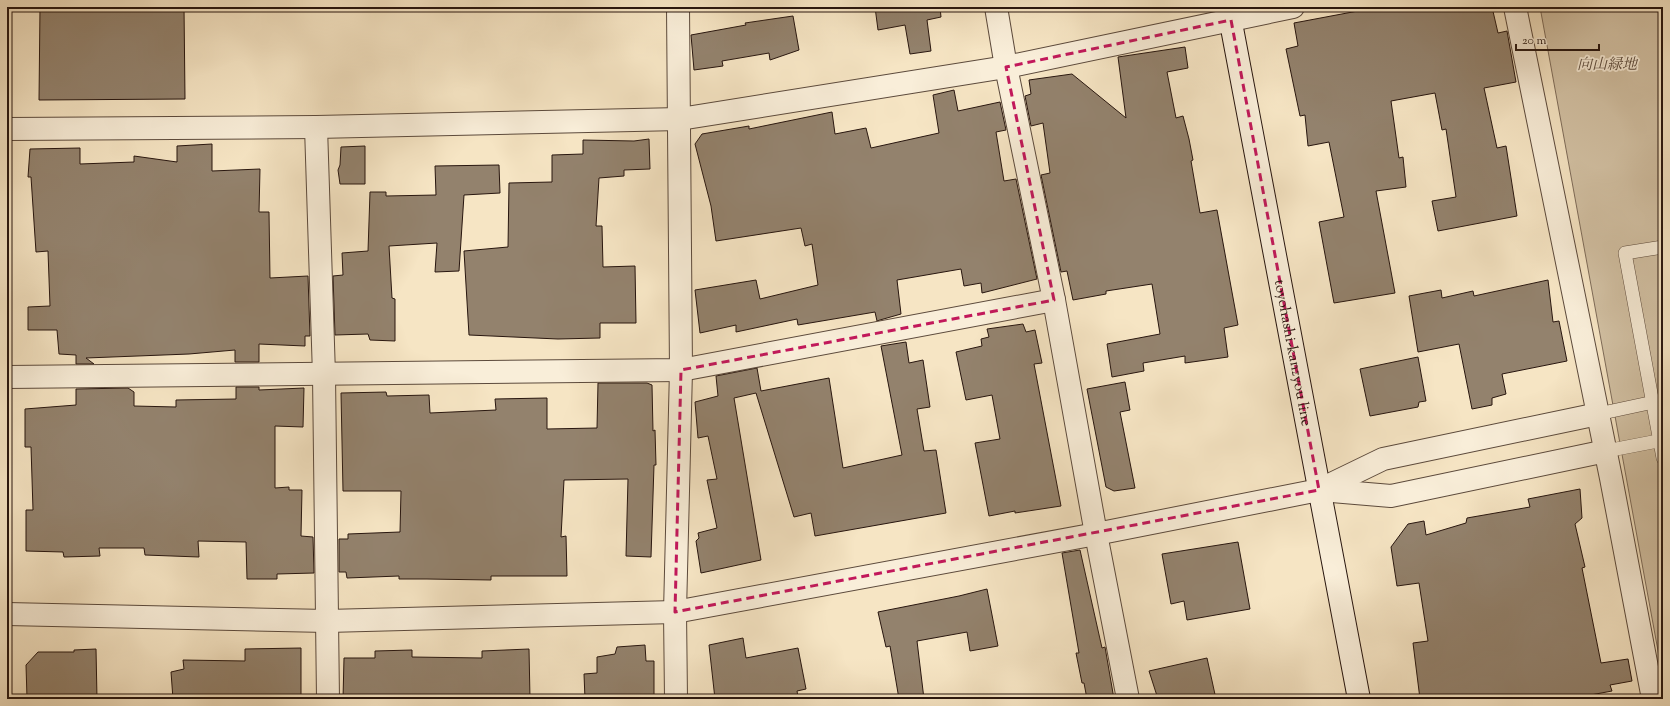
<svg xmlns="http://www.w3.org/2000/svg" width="1670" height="706" viewBox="0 0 1670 706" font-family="'Sorts Mill Goudy','Noto Serif JP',serif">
<rect width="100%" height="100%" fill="#f6e5c4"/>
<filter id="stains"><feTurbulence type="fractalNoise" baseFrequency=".005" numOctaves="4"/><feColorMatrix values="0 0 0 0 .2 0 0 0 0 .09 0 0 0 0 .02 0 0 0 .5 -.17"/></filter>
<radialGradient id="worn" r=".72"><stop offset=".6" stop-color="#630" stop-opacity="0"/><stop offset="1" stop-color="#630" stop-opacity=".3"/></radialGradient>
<!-- green -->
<polygon fill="#d3c2a5" stroke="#7e6c5a" points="1540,7 1663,7 1663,678"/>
<!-- building -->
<g fill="#93826d" stroke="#28160f">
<polygon points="40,7 184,7 185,99 39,100"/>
<polygon points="875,7 940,7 941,17 927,20 931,51 910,54 905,25 878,30"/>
<polygon points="1379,7 1492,7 1498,33 1507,31 1516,82 1484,88 1497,148 1506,146 1517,216 1438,231 1432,201 1456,197 1446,129 1442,130 1435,93 1391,101 1399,158 1403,157 1406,187 1376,191 1395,293 1334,303 1319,222 1344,217 1329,142 1308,146 1305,115 1300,116 1286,49 1298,46 1294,23"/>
<polygon points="793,16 799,50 770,60 769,53 722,61 723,66 694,70 691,35 746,25 745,23"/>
<polygon points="1185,47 1188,68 1167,72 1176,118 1183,116 1189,139 1193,160 1191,161 1200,213 1217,210 1238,325 1224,328 1228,357 1185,363 1185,356 1143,363 1144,371 1112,377 1107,344 1160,334 1152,284 1106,291 1106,294 1073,300 1067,271 1061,272 1041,175 1050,173 1043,123 1031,126 1025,96 1031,94 1029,80 1072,74 1126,118 1118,57"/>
<polygon points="954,90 958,111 1000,102 1006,130 996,132 1004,181 1016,179 1037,279 982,293 981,283 964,286 961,269 897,280 901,314 880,320 877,321 875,312 798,325 797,319 736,332 736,325 700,333 695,290 756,280 760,299 818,285 812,244 805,246 801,228 716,241 711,206 695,144 702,134 749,126 749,129 832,112 835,134 866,128 871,148 939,133 933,95"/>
<polygon points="649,139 650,169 624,170 624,176 599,178 596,226 602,226 603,267 635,266 636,323 600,323 600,338 558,339 469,335 464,251 508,247 509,183 552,182 552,155 583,154 583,140 634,141"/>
<polygon points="212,144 212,171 260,169 259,212 269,212 270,278 308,276 310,336 305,336 305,346 259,344 259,362 235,362 235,350 189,354 86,358 94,364 76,364 76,355 59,354 57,330 28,330 28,307 50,306 48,251 36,252 31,177 28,177 30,149 80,148 80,164 134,162 134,156 177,162 177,146"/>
<polygon points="365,146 365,184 340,184 338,170 340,165 341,147"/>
<polygon points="499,165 500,193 464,195 459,271 435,272 437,243 389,246 392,298 395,299 395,341 370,340 368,334 335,335 333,276 343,275 342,253 368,251 370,192 386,192 386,196 436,195 435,166"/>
<polygon points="1548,280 1553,322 1559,321 1567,361 1502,374 1506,394 1492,398 1492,405 1472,409 1459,344 1418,352 1409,296 1441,290 1442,298 1473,291 1474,296"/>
<polygon points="1023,324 1026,332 1035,330 1042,363 1034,364 1061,506 1015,513 1015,511 989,516 975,443 1000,439 992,395 966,400 956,352 982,346 981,339 989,337 987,329"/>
<polygon points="906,342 909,363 923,360 930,407 917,409 924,451 936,450 946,513 815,536 811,513 794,517 756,393 734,398 761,560 701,573 696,541 699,538 698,533 717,528 707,480 717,479 708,436 698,438 695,402 718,396 716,376 757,368 761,391 829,378 843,468 902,455 881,346"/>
<polygon points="1418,357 1426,401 1419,402 1418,407 1370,416 1360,369"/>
<polygon points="1125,382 1130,410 1120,412 1135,488 1114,491 1106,487 1087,389"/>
<polygon points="598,383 647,383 652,385 653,431 655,430 656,465 654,465 651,557 626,556 628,479 564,480 561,537 566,536 567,576 491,576 491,580 427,579 399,579 399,576 347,578 346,572 339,572 339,539 348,539 348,534 400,532 401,491 343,491 341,393 386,392 387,396 429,395 430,413 496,410 495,399 547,398 547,429 597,428"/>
<polygon points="236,387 259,387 259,390 304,388 303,427 275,426 275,488 289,487 289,490 302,490 301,536 313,537 314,573 277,574 277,579 247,579 246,542 198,541 199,557 145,555 144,548 99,548 100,556 64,557 63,552 26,551 26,510 33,510 31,447 25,447 25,409 76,405 76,389 128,388 134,392 134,406 176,407 176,400 236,399"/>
<polygon points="1580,489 1582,518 1575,524 1585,567 1582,568 1601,663 1628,659 1632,681 1610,685 1612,691 1569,699 1420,699 1413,643 1428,641 1419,583 1397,586 1391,547 1408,524 1424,521 1426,535 1466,523 1467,518 1530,507 1528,499"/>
<polygon points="1238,542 1250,609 1187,620 1184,601 1171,604 1162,554"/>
<polygon points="1080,550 1102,648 1105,647 1114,699 1087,699 1084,683 1082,683 1076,653 1079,653 1062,553"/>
<polygon points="987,589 998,646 970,651 967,632 917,641 924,699 899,699 890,646 886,647 878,612 959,596"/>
<polygon points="743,638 746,658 798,648 806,689 797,691 798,697 787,699 715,699 709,645"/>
<polygon points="645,645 646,661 654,661 654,699 585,699 584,674 597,673 597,657 615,654 617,647"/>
<polygon points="301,648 301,699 173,699 171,672 184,669 183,660 245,661 245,649"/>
<polygon points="96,649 97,699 27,698 26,665 38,652 74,652 74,650"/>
<polygon points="529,649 530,699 343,699 344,658 375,658 375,651 412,650 412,657 482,658 482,651"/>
<polygon points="1207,658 1216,699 1158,699 1149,671"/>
</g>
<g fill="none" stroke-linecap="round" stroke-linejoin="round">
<defs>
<g id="service">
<polyline points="1663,247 1625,253 1663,458"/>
<polyline points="1598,414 1663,400"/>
<polyline points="1606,451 1663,440"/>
</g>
<g id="minor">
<polyline points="1293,7 1006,67 1054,300 1096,534 1319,490 1383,459 1598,414"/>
<polyline points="1515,7 1611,478 1653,699"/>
<polyline points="316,127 324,375 328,699"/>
<polyline points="7,129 316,127 680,119 1006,67 996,7"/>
<polyline points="7,377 681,370 1054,300"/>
<polyline points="1320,490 1391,496 1606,451"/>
<polyline points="1096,534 1128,699"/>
<polyline points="676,699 675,612 681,370 678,7"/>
</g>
<polyline id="tertiary" points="7,614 327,621 675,612 1096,534"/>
<g id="secondary">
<path id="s1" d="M1228,7L1359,699"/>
</g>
</defs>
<!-- service casing -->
<use href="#service" stroke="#5c4a3c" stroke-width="14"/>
<!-- minor casing -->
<use href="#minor" stroke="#5c4a3c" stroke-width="24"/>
<!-- tertiary casing -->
<use href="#tertiary" stroke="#5c4a3c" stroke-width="24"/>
<!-- secondary casing -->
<use href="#secondary" stroke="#28160f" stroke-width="24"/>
<!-- service -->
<use href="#service" stroke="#f9eed9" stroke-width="13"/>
<!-- minor -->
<use href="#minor" stroke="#f9eed9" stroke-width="22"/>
<!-- tertiary -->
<use href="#tertiary" stroke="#f9eed9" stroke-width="22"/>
<!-- secondary -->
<use href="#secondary" stroke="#f9eed9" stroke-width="22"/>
</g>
<!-- marked area -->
<path fill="none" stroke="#c2185b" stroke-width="3" stroke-dasharray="8 5" stroke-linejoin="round" d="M1231,20L1319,490L675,612L681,370L1054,300L1006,67Z"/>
<g text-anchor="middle" stroke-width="3.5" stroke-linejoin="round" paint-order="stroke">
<!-- park labels -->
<g font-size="15" font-style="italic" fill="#5b4a3c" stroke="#f9eed9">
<text x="1607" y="69">向山緑地</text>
</g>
<!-- street labels -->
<g font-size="15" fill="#28160f" stroke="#f9eed9">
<text dy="5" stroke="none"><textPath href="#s1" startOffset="352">toyohashi-kanzyou line</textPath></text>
</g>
</g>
<!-- margin -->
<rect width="1670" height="706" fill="none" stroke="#f6e5c4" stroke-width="24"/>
<rect x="8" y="8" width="1654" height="690" fill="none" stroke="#28160f" stroke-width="2"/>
<rect x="12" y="12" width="1646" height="682" fill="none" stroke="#28160f"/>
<!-- scale -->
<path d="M1516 44v6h83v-6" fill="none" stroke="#28160f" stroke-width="2"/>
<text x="1522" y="44" font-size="12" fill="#28160f" stroke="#f9eed9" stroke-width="3" paint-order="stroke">20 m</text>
<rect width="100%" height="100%" filter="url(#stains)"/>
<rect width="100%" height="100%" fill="url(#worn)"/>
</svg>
